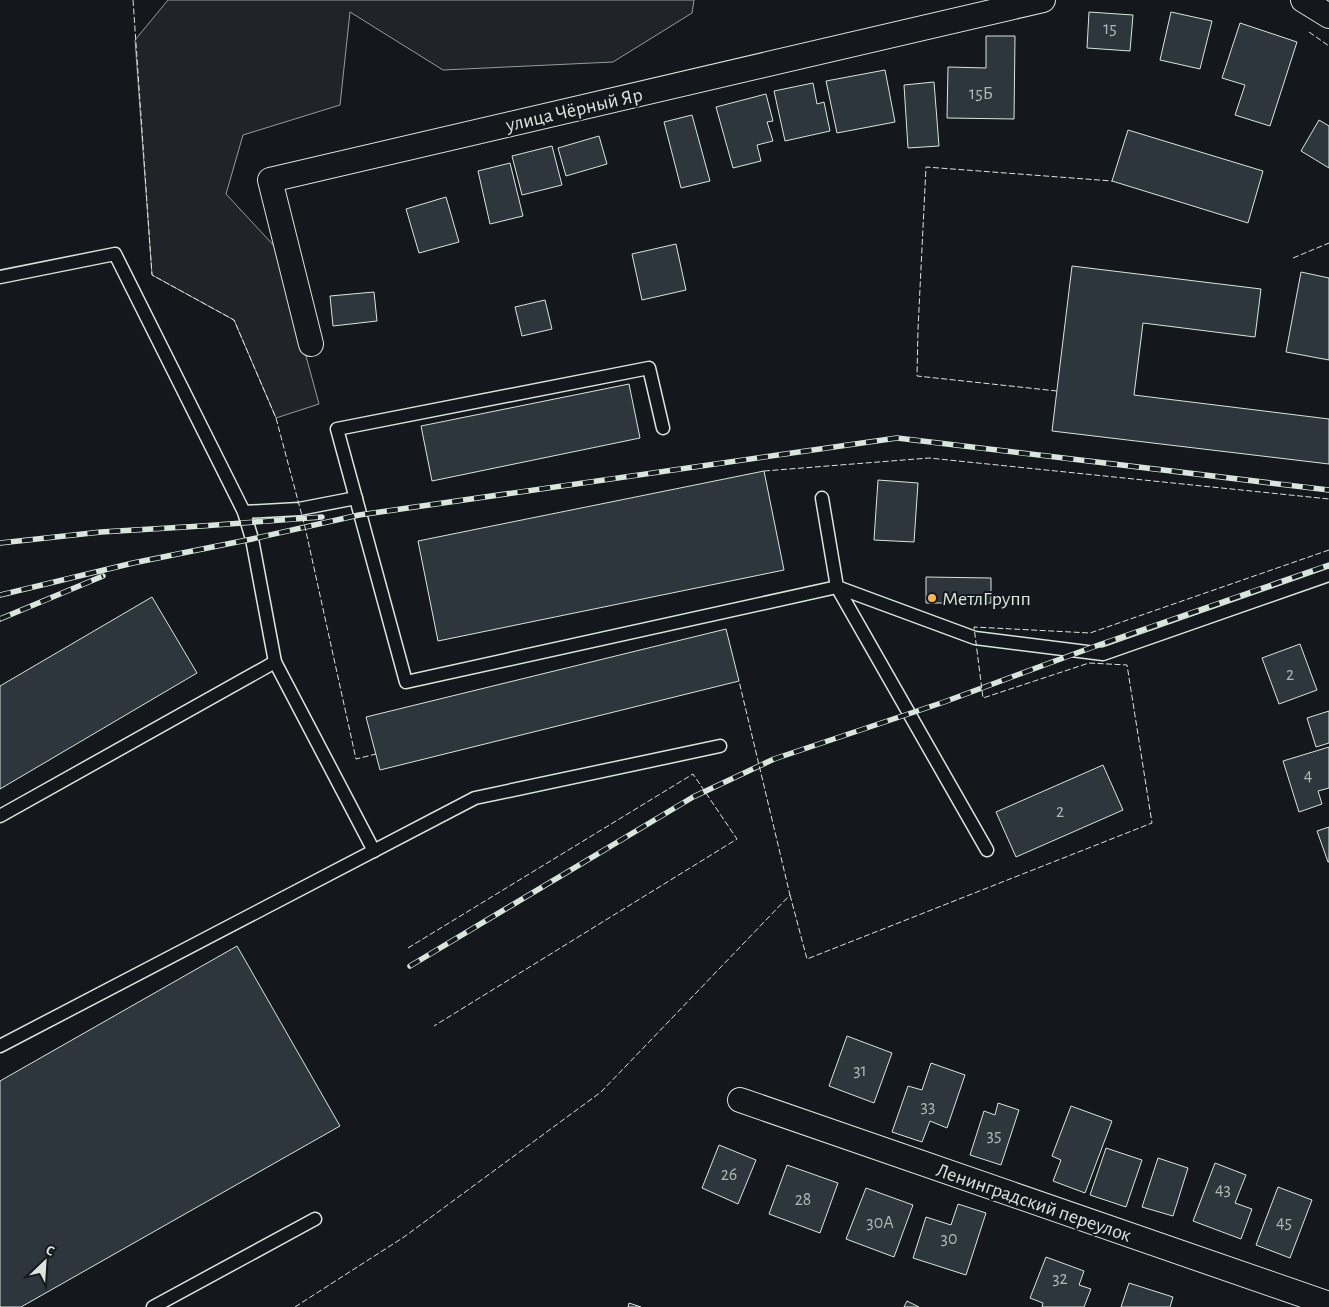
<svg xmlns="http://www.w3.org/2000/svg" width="1329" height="1307" viewBox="0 0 1329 1307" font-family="'Alegreya Sans',sans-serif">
<rect width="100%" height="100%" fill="#14181c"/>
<!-- green -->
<polygon fill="#202428" stroke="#939e99" points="168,0 694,0 692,13 613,62 443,70 350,12 340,105 243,135 226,194 277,249 319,404 276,418 234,320 152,275 135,40"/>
<!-- building -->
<g fill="#2c363c" stroke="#d8e6dc">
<polygon points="1089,12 1133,15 1130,51 1087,48"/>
<polygon points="1171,12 1212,21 1200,69 1160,60"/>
<polygon points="1240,23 1297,42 1270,126 1235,115 1245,85 1222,78"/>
<polygon points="986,36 1015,36 1014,119 947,118 948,67 986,68"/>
<polygon points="885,70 895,122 837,133 826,81"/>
<polygon points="934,82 939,146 908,148 904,85"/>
<polygon points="813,83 817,104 824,102 830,131 785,141 774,91"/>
<polygon points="766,94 773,121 767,122 773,141 757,145 761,161 733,168 716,107"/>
<polygon points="692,115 710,181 681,188 664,122"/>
<polygon points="1319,120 1329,126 1329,168 1301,151"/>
<polygon points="1128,130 1263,171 1248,223 1112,181"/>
<polygon points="599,136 607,164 566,176 558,148"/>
<polygon points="552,146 562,185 522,195 512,156"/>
<polygon points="510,163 523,216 490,224 478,171"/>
<polygon points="446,197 459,242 419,253 406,209"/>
<polygon points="676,244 686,290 642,300 632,254"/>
<polygon points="1072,266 1261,289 1255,337 1143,323 1134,395 1329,419 1329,464 1052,431"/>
<polygon points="1301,272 1329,278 1329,360 1286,352"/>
<polygon points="374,292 377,321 333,326 330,296"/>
<polygon points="545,300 552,329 522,336 515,307"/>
<polygon points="629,384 640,438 432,481 421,426"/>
<polygon points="764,471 784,570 438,641 418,541"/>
<polygon points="878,480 918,483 914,542 874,540"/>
<polygon points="926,577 991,578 991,603 926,603"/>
<polygon points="152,597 197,673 0,789 0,686"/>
<polygon points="726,629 739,681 380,770 366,717"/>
<polygon points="1300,644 1317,690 1279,704 1262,658"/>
<polygon points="1329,711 1329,743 1316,747 1307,718"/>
<polygon points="1329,747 1329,788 1318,791 1322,804 1299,812 1283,761"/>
<polygon points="1103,765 1123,810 1016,857 996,812"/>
<polygon points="1329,827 1329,862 1328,862 1317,831"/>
<polygon points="237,946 340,1126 21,1307 0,1307 0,1081"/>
<polygon points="847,1036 892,1053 874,1103 829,1086"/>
<polygon points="931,1063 965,1075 947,1128 930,1121 922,1142 892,1132 908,1086 922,1090"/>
<polygon points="998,1103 1019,1110 1001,1165 970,1155 984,1111 995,1115"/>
<polygon points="1071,1106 1112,1121 1085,1193 1053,1181 1061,1160 1052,1156"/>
<polygon points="719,1145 756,1160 738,1204 702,1188"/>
<polygon points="1106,1148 1142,1160 1126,1207 1090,1195"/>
<polygon points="1158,1158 1188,1168 1173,1216 1142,1207"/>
<polygon points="1215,1163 1246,1175 1235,1203 1252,1209 1241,1239 1193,1221"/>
<polygon points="787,1165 838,1183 820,1233 769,1214"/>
<polygon points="1278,1187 1312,1200 1290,1258 1256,1245"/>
<polygon points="866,1188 913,1205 894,1257 846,1239"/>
<polygon points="958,1204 986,1213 966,1275 913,1258 926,1217 951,1225"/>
<polygon points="1046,1257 1084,1271 1079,1285 1091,1289 1084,1307 1042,1307 1043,1303 1030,1298"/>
<polygon points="1129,1283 1173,1297 1170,1307 1121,1307"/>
<polygon points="907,1301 919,1307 904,1307"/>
<polygon points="629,1303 641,1307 628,1307"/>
</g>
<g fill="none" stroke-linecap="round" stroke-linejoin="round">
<defs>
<g id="service">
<polyline points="0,277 115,254 244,512 252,539 275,662 374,851"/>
<polyline points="663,428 649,368 337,429 406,682 837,587 987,850"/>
<polyline points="822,498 837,587 975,638 1103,654 1329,575"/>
<polyline points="244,512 299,509 356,498"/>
<polyline points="0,816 275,662"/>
<polyline points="0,1046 475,798 720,746"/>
<polyline points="153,1307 315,1219"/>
</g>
<g id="minor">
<polyline points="1303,0 1329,16"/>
<polyline points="311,344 270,180 1043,0"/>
<polyline points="740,1100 1329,1304"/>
</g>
</defs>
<!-- service casing -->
<use href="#service" stroke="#d8e6dc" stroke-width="15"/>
<!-- minor casing -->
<use href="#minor" stroke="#d8e6dc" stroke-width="26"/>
<!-- service -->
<use href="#service" stroke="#14181c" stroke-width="12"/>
<!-- minor -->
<use href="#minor" stroke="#14181c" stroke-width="24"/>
<defs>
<g id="rail">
<polyline points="0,543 101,532 202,526 322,517"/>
<polyline points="0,595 133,563 252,539 359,515 897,438 1329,490"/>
<polyline points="0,619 103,576"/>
<polyline points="410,966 693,797 774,759 944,702 1093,647 1329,565"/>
</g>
</defs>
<!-- rail casing -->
<use href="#rail" stroke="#d8e6dc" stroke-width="5.5"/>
<!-- rail -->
<use href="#rail" stroke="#14181c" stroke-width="4" stroke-dasharray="11" stroke-linecap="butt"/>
<!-- fence -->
<g stroke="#d8e6dc" stroke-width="1" stroke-dasharray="6 2.5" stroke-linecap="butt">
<polyline points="133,0 152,275 234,320 276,418 305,527 356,759 376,754"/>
<polyline points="1309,32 1329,46"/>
<polyline points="1293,258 1329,243"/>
<polyline points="1057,391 917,376 918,329 926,167 1112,181"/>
<polyline points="764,471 929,458 1329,499"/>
<polyline points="790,895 807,959 1152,823 1127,665 1089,663 983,698 974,627 1090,633 1329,550"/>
<polyline points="408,948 693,774 737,839 434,1026"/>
<polyline points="295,1307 404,1237 601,1092 790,895 739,681"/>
</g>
</g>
<!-- markers -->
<circle fill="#ffb74d" stroke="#14181c" stroke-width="2" cx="932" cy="598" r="5"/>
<g text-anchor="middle" stroke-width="4" stroke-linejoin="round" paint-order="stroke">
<!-- number labels -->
<g font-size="18" fill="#adbab4">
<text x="1110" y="34">15</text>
<text x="981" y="99">15Б</text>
<text x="1290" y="680">2</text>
<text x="1308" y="781">4</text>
<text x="1060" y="817">2</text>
<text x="860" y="1076">31</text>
<text x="928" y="1112">33</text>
<text x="994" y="1141">35</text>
<text x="729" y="1180">26</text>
<text x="1223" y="1195">43</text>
<text x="803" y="1205">28</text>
<text x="880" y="1228">30А</text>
<text x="1284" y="1228">45</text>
<text x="949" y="1244">30</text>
<text x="1060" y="1284">32</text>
</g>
<!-- street labels -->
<g font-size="20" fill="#d8e6dc" stroke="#14181c">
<text transform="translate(574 109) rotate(-13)" y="7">улица Чёрный Яр</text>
<text transform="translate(1034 1202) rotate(19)" y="7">Ленинградский переулок</text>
</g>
<!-- poi labels -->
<g font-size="20" fill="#d8e6dc" stroke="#14181c" text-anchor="start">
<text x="942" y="605">МетлГрупп</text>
</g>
</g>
<!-- north arrow -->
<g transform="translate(45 1262) rotate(25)" stroke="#14181c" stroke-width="4" paint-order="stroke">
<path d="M0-4L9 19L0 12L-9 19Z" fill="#d8e6dc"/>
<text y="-8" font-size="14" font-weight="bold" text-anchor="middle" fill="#d8e6dc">С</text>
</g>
</svg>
